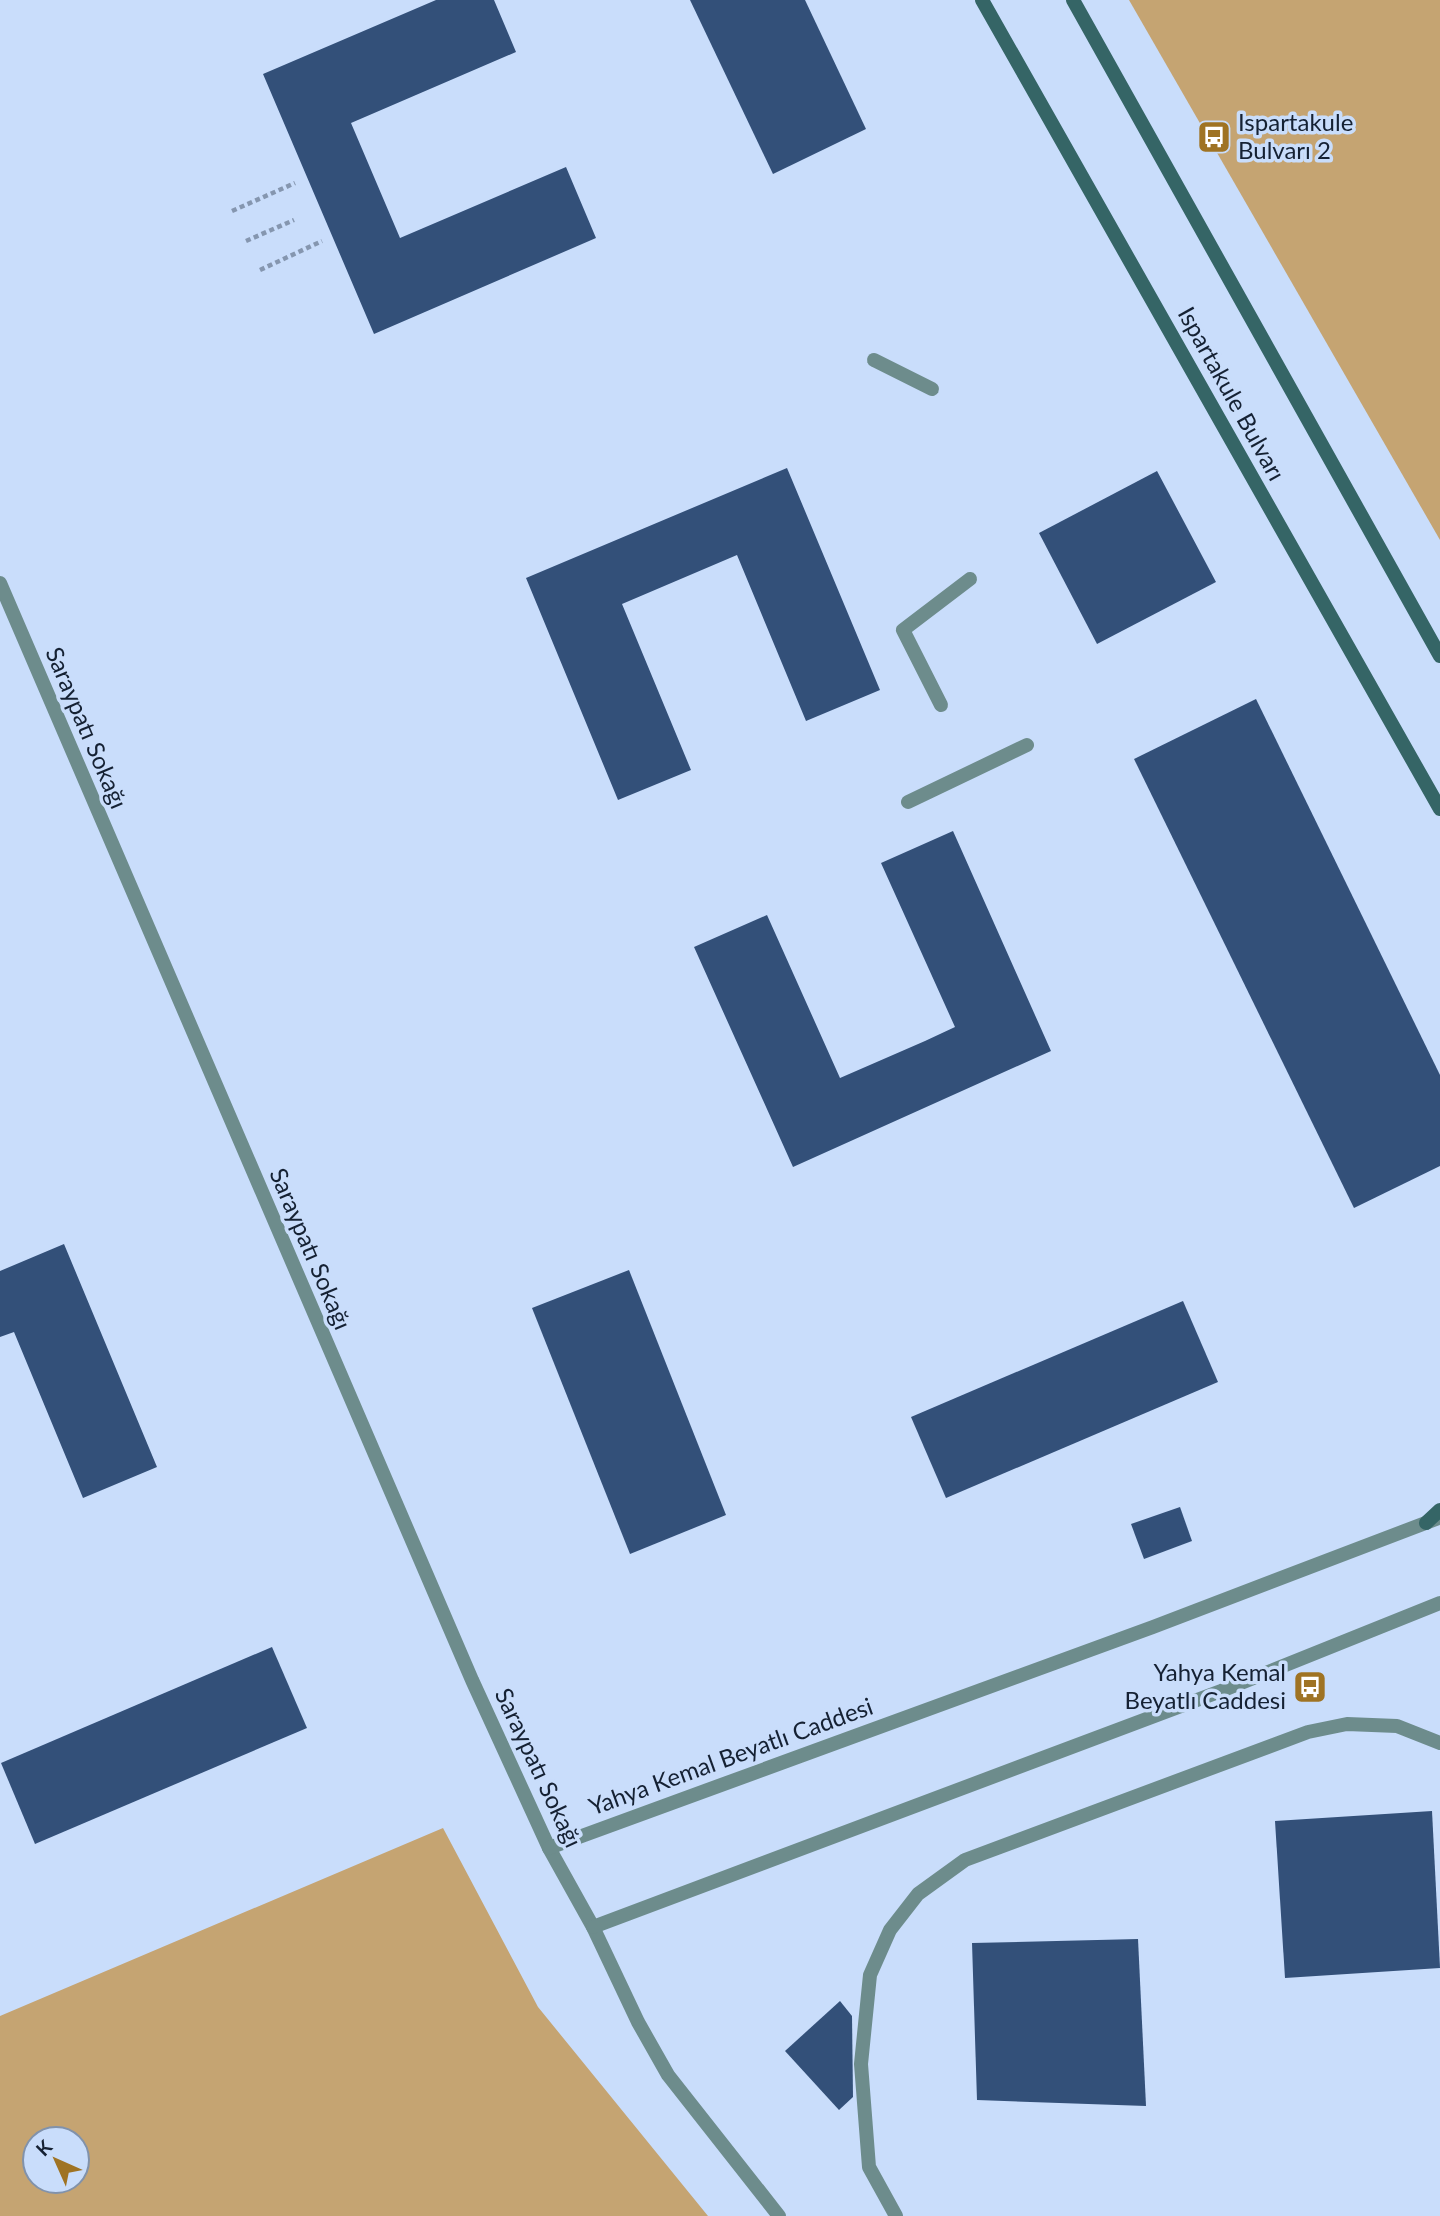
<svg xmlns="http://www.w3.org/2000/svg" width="1440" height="2216" viewBox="0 0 1440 2216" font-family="Lato,sans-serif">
<rect width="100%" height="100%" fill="#c9ddfb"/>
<!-- green -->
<g fill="#c5a472" fill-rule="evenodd">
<polygon points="1129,0 1440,0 1440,540"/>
<path d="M443,1828L538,2007L708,2216H0V2016ZM77,2139V2181H35V2139Z"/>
</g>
<!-- building -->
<g fill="#335079">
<polygon points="436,0 494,0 516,52 351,123 400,238 566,167 596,238 374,334 263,74"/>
<polygon points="690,0 805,0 866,129 773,174"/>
<polygon points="787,468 880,690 806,721 737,555 622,604 691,770 618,800 526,578"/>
<polygon points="1157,471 1216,582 1097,644 1039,533"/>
<polygon points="1256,699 1440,1075 1440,1166 1354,1208 1134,759"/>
<polygon points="953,831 1051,1051 793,1167 694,947 767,915 840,1078 925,1041 955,1027 881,863"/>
<polygon points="64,1244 157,1467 83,1498 14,1332 0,1337 0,1271"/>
<polygon points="629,1270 726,1515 630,1554 532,1308"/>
<polygon points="1183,1301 1218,1382 946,1498 911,1417"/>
<polygon points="1180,1507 1192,1541 1144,1559 1131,1524"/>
<polygon points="272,1647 307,1728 35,1844 1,1763"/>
<polygon points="1432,1811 1440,1968 1285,1978 1275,1821"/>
<polygon points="1138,1939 1146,2106 977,2100 972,1943"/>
<polygon points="840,2001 852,2016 853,2097 839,2110 785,2051"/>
</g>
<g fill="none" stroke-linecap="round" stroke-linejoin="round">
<!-- path -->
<g stroke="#8596af" stroke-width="4.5" stroke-dasharray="5 3.5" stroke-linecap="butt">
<polyline points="232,211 295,183"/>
<polyline points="246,241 294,220"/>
<polyline points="260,270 322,241"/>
</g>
<!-- service -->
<g stroke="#6d8c8c" stroke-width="14">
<polyline points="874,360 932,389"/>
<polyline points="941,705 903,630 970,579"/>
<polyline points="908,802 1027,745"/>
<polyline points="896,2216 869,2167 861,2064 870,1975 890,1930 918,1894 965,1860 1308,1732 1347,1724 1397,1726 1440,1743"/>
</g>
<!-- minor -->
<g stroke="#6d8c8c" stroke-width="14">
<polyline points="0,583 472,1680 549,1848 593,1927 638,2022 668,2075 779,2216"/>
<polyline points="549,1848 1153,1627 1436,1519"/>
<polyline points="593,1927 1221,1691 1440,1603"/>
</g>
<!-- secondary -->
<g stroke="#356566" stroke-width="14">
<polyline points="982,0 1440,809"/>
<polyline points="1073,0 1440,656"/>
<polyline points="1426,1523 1440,1510"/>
</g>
</g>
<!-- icons -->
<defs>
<symbol id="bus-square" viewBox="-11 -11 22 22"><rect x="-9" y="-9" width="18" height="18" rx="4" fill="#9f7323" stroke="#c9ddfb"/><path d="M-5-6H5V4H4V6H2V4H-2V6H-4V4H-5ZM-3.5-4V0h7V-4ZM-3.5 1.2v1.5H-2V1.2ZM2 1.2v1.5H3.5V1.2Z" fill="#fff"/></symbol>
</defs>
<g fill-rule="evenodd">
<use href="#bus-square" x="1195" y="118" width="38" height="38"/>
<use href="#bus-square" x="1291" y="1668" width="38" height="38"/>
</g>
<g text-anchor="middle" stroke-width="7" stroke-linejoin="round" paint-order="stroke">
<!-- poi labels -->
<g font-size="24" fill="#152133" stroke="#c9ddfb" text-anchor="start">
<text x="1238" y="131">Ispartakule<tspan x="1238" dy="28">Bulvarı 2</tspan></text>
<text x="1286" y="1681" text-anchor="end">Yahya Kemal<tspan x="1286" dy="28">Beyatlı Caddesi</tspan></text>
</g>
<!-- street labels -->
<g font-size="24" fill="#152133" stroke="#c9ddfb">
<text transform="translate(1231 394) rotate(61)" y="8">Ispartakule Bulvarı</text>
<text transform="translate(86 728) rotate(67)" y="8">Saraypatı Sokağı</text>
<text transform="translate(310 1249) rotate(67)" y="8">Saraypatı Sokağı</text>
<text transform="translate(731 1757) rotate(-20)" y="8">Yahya Kemal Beyatlı Caddesi</text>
<text transform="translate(538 1768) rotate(65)" y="8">Saraypatı Sokağı</text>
</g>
</g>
<!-- north arrow -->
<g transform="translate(56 2160) rotate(315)"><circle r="33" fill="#c9ddfb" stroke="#8192ab" stroke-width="2"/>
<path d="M0-5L12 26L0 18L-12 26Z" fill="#9f7323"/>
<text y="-10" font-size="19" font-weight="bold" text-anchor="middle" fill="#152133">K</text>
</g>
</svg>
